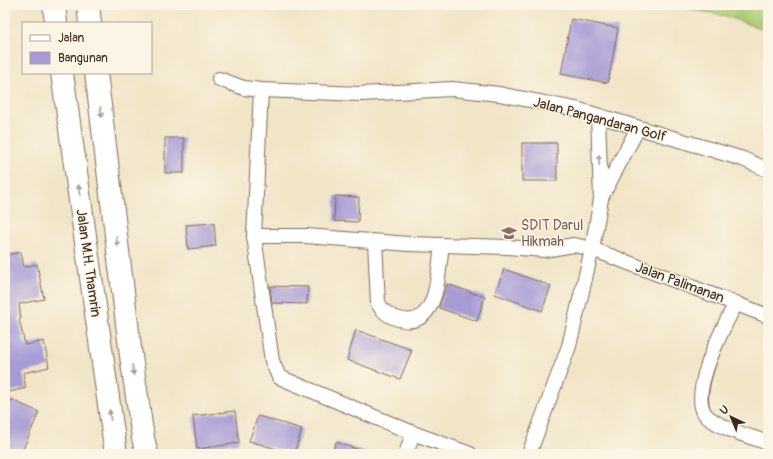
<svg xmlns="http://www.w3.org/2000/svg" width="773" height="459" viewBox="0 0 773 459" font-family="Pangolin,sans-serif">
<rect width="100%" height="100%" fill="#fcf5e5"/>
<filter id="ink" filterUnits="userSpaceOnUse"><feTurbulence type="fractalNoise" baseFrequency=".025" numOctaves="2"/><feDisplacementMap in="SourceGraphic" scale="8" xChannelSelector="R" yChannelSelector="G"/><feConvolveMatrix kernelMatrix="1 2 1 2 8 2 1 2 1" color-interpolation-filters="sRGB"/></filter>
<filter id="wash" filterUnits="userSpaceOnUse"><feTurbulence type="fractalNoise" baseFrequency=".012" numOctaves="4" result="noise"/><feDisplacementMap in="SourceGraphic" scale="16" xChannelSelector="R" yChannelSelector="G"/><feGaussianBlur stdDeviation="0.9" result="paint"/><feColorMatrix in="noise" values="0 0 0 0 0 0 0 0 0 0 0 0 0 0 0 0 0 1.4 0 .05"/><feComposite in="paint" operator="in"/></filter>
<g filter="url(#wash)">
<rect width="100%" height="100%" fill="#f1e5c8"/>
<!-- green -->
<polygon fill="#aecd75" stroke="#747c4a" points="672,5 768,5 768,31 726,16"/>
<g id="blocks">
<!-- building -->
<g fill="#a79bd5">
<polygon points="571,19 618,28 608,83 561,74"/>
<rect x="165" y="138" width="19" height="35"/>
<rect x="522" y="143" width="35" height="38"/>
<polygon points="335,196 359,197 358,222 334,221"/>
<polygon points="214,223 216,246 188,249 186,225"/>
<polygon points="21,252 24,267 37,264 44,299 19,304 21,319 19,319 25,345 44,341 49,367 23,373 26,388 5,393 5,255"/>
<polygon points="504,269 551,286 542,311 495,294"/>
<polygon points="447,284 485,297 477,321 439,308"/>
<polygon points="270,286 308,287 307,304 272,303"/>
<polygon points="356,330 412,350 400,379 347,360"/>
<polygon points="5,397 39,412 21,454 5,454"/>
<polygon points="235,411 239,443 197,449 193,416"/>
<polygon points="258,416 302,429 294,454 249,441"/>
<polygon points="336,442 365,452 365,454 332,454"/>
</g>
</g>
</g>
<g filter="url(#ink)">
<use href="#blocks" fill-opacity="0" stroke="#7b6b5a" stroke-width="1"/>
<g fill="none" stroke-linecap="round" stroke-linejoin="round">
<defs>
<g id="minor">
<polyline points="219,79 244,88 261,90 361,94 452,89 499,94 576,109 743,159 768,170"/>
<polyline points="261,90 254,236 272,361 279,377 413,433 470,454"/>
<polyline points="601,198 638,128"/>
<polyline points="254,236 306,236 409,244 508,247 544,250 574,245 592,249 768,316"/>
<path d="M375,242L378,303C383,313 392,318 403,320C439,326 438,270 442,245"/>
<path d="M736,303C725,324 684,400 709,418C725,430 749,436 768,443"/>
<polyline points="406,454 413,433"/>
<polyline points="529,454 569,346 592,249 601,199 598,116"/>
</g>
<g id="primary">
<polyline points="54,5 56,23"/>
<polyline points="88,5 90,23"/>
<polyline points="62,73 116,454"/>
<polyline points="96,73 131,356 143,438 147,454"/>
</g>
</defs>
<!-- minor casing -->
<use href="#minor" stroke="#7b6b5a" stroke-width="16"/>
<!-- primary casing -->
<use href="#primary" stroke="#7b6b5a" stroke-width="24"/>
<!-- minor -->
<use href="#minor" stroke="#fff" stroke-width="14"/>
<!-- primary -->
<use href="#primary" stroke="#fff" stroke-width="22"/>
</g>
<!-- one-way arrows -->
<defs><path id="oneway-solid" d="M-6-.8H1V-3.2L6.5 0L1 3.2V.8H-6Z"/></defs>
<g fill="#a79f9a">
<use href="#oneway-solid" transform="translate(101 112) rotate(83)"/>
<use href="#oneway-solid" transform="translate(599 160) rotate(-92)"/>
<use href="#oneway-solid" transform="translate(79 190) rotate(-98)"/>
<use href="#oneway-solid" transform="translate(117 241) rotate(83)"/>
<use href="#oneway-solid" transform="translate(133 370) rotate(82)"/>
<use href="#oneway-solid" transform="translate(110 415) rotate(-97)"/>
</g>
</g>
<!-- icons -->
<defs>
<symbol id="school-bare" viewBox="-9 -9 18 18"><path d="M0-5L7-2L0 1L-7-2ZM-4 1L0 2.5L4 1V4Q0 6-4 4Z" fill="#8d6e63" stroke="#fcf5e5" stroke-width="2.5" paint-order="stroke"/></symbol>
</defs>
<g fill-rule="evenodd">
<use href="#school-bare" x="498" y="222" width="22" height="22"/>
</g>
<g text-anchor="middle" stroke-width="3" stroke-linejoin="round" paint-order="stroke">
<!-- street labels -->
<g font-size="14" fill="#3b2a1e" stroke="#fcf5e5">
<text transform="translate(600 119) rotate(15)" y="5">Jalan Pangandaran Golf</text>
<text transform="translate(89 263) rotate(82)" y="5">Jalan M.H. Thamrin</text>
<text transform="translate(680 282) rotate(20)" y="5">Jalan Palimanan</text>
</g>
<!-- education labels -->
<g font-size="14" fill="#785e54" stroke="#fcf5e5" text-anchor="start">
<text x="521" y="230">SDIT Darul<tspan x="521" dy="16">Hikmah</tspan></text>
</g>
</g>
<!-- margin -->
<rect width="773" height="459" fill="none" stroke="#fcf5e5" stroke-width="20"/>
<!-- legend -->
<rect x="22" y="22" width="130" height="52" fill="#fcf5e5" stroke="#afa495"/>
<rect x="30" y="35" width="20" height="6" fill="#ffffff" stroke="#afa495"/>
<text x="58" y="42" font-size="12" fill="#3b2a1e">Jalan</text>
<rect x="30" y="52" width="20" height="12" fill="#a79bd5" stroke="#afa495"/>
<text x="58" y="62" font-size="12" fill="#3b2a1e">Bangunan</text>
<!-- north arrow -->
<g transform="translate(731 417) rotate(316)" stroke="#fcf5e5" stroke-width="3" paint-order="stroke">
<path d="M0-3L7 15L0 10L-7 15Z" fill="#3b2a1e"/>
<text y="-6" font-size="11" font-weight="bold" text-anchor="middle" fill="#3b2a1e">U</text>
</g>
</svg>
